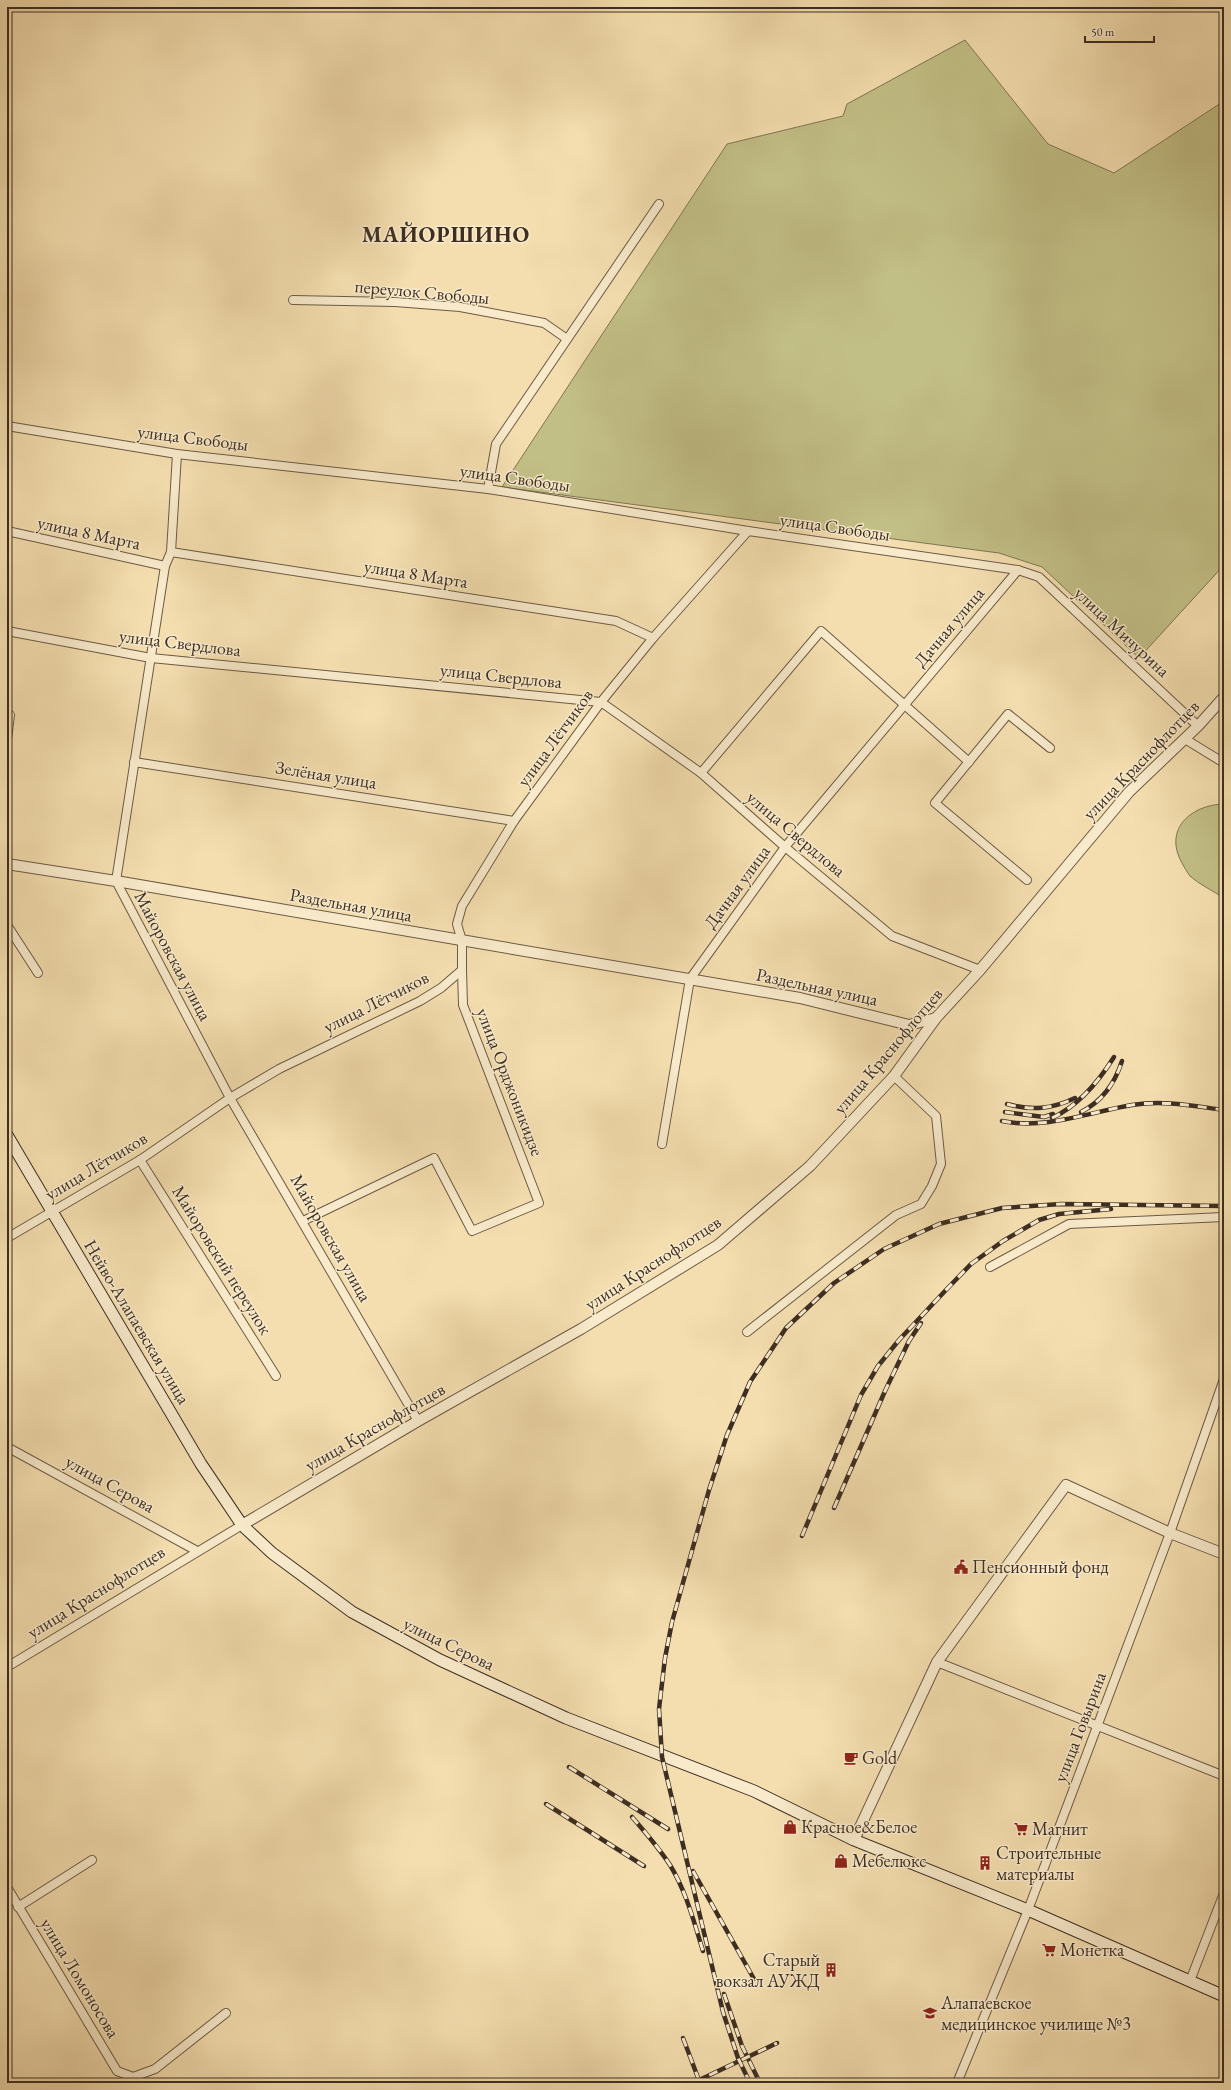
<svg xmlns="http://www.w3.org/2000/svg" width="1231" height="2090" viewBox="0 0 1231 2090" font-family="'EB Garamond',serif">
<rect width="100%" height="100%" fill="#f4deaf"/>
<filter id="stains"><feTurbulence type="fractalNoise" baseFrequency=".005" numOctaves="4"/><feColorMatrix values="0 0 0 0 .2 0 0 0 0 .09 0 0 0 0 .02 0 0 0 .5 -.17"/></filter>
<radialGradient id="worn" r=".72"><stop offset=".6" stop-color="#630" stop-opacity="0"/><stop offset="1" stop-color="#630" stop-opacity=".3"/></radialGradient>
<!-- green -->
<g fill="#c2bf86" stroke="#807654">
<polygon points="965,40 1048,144 1114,173 1224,101 1224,565 1139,658 1042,567 999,553 502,487 727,144 843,116 847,104"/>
<path d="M1224,804V898C1213,891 1199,884 1190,876C1187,872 1184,867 1182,863C1163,829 1191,805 1224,804Z"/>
</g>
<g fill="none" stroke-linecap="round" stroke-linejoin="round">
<defs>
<g id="minor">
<polyline points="293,300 395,302 460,307 544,323 567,339"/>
<polyline points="7,426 177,454 488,489 748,531 1018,570 1039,577 1198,726"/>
<polyline points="177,454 171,552 165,566 116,881 230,1098 418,1421"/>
<polyline points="488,489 496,444 659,204"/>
<polyline points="7,531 165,566"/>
<polyline points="171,552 616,621 653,638"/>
<polyline points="7,631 151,658 601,702 701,773 785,847 892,936 980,970"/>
<polyline points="7,739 10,715"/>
<polyline points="1185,739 1224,763"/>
<polyline points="134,762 514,821"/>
<polyline points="701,773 821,631 969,762"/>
<polyline points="1027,880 935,803 1008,714 1050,748"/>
<polyline points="7,925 38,973"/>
<polyline points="662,1144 690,979 785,847 1018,570"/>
<polyline points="140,1160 276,1376"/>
<polyline points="303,1221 434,1158 472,1231 539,1203 463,1005 462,970"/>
<polyline points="7,1238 140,1160 230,1098 279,1069 420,1001 441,988 462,970 462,941 457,924 462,906 514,821 601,702 653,638 748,531"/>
<polyline points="990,1267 1069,1224 1224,1217"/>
<polyline points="747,1332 896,1215 921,1204 932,1186 941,1164 936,1116 894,1076"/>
<polyline points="7,1447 197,1551"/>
<polyline points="937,1662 1224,1776"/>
<polyline points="7,1667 242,1525"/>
<polyline points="7,1887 117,2071 133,2077 155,2069 226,2013"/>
<polyline points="18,1907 92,1860"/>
<polyline points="1190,1981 1224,1893"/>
<polyline points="957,2083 1028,1910 1170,1533 1224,1379"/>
</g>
<g id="tertiary">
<polyline points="7,864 116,881 800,998 909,1025 936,1018"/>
<polyline points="242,1525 418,1421 581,1329 718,1245 810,1166 894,1076 936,1018 980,970 1129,792 1198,726 1224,697"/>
<polyline points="854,1840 937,1662 1066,1485 1170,1533 1224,1554"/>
</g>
<polyline id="secondary" points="7,1135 201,1464 242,1525 272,1553 352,1612 440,1660 566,1718 754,1791 854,1840 1028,1910 1224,1996"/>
</defs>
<!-- minor casing -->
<use href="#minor" stroke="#6c5a45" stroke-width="10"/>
<!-- tertiary casing -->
<use href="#tertiary" stroke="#6c5a45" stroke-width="12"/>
<!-- secondary casing -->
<use href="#secondary" stroke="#3e2e22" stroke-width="13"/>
<!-- minor -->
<use href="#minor" stroke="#f8eacb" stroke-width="8"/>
<!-- tertiary -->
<use href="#tertiary" stroke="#f8eacb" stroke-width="10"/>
<!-- secondary -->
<use href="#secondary" stroke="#f8eacb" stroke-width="11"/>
<defs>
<g id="rail">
<polyline points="1223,961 1224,962"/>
<path d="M1007,1104C1032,1111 1052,1109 1075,1098"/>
<polyline points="1005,1112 1044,1117 1053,1114"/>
<path d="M1081,1112C1103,1101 1115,1083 1122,1061"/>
<path d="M1052,1118C1078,1106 1099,1081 1114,1057"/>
<path d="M1002,1121C1045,1130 1090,1112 1132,1105C1164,1100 1193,1106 1224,1110"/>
<polyline points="834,1508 885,1391 909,1341 921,1323"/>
<polyline points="802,1536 861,1395 878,1366 899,1340 945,1291 971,1264 1003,1241 1039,1220 1059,1214 1111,1209"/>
<polyline points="569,1767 668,1829"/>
<polyline points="546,1804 644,1866"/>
<path d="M632,1817C645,1832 659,1848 670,1865C686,1891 694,1922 703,1951"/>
<polyline points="693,1871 754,1979"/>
<polyline points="724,1994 742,2046 760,2083"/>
<polyline points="683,2038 700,2083"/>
<polyline points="693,2083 777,2043"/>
<polyline points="750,2083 738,2058 723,2012 662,1757 659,1709 665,1658 672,1622 709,1490 727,1435 750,1382 786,1328 834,1283 884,1249 939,1224 1002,1208 1061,1204 1224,1206"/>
<polyline points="789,2083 796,2080"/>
</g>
</defs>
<!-- rail casing -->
<use href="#rail" stroke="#3e2e22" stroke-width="4.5"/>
<!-- rail -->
<use href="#rail" stroke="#f8eacb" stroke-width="3" stroke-dasharray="9" stroke-linecap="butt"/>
</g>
<!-- icons -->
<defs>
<symbol id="civic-bare" viewBox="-9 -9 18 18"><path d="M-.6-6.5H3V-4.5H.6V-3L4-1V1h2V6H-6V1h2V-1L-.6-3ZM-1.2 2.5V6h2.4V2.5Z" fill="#8f2418" stroke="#f8eacb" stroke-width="2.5" paint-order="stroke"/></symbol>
<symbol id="cafe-bare" viewBox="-9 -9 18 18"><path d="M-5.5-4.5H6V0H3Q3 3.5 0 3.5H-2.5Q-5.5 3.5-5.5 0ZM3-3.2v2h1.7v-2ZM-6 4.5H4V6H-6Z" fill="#8f2418" stroke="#f8eacb" stroke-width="2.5" paint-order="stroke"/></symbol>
<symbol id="shop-bare" viewBox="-9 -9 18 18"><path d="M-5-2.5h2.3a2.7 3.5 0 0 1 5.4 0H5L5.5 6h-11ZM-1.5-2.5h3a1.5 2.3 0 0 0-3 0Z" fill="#8f2418" stroke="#f8eacb" stroke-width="2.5" paint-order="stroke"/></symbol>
<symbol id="supermarket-bare" viewBox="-9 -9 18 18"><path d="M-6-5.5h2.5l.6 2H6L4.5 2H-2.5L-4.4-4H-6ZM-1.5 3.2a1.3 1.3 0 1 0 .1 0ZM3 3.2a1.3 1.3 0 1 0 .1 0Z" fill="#8f2418" stroke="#f8eacb" stroke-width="2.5" paint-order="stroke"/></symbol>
<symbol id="building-bare" viewBox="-9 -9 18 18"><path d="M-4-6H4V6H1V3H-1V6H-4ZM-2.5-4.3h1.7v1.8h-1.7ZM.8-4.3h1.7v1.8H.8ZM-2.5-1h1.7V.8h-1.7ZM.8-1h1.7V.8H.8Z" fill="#8f2418" stroke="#f8eacb" stroke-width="2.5" paint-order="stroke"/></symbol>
<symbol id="university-bare" viewBox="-9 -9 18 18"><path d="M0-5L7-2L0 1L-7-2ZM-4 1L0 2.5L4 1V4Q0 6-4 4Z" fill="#8f2418" stroke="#f8eacb" stroke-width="2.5" paint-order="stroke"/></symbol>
</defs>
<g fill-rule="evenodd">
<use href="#civic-bare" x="951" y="1557" width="20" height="20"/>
<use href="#cafe-bare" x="841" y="1748" width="20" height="20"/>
<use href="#shop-bare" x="780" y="1817" width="20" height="20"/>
<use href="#supermarket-bare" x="1011" y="1819" width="20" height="20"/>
<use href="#shop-bare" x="831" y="1851" width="20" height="20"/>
<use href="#building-bare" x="975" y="1853" width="20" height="20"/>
<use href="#supermarket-bare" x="1039" y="1940" width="20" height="20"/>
<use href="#building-bare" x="821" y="1960" width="20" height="20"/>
<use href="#university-bare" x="920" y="2003" width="20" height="20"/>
</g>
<g text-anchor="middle" stroke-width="3" stroke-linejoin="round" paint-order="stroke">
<!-- street labels -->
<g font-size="18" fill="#3e2e22" stroke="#f8eacb">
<text transform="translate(422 292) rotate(5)" y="6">переулок Свободы</text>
<text transform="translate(193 438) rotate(7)" y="6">улица Свободы</text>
<text transform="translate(515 478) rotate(8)" y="6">улица Свободы</text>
<text transform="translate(835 527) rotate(8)" y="6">улица Свободы</text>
<text transform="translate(89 533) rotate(12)" y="6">улица 8 Марта</text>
<text transform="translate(416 574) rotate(9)" y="6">улица 8 Марта</text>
<text transform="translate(949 627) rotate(-50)" y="6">Дачная улица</text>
<text transform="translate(1122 632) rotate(43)" y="6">улица Мичурина</text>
<text transform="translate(180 643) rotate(7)" y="6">улица Свердлова</text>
<text transform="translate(501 676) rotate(6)" y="6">улица Свердлова</text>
<text transform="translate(555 738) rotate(-54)" y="6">улица Лётчиков</text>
<text transform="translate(1141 760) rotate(-46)" y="6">улица Краснофлотцев</text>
<text transform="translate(326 775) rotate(9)" y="6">Зелёная улица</text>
<text transform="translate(796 834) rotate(40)" y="6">улица Свердлова</text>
<text transform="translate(737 887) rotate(-54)" y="6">Дачная улица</text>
<text transform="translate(351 905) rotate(10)" y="6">Раздельная улица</text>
<text transform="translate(173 956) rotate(62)" y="6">Майоровская улица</text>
<text transform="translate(817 987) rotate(12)" y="6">Раздельная улица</text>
<text transform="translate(376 1002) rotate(-27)" y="6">улица Лётчиков</text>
<text transform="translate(888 1051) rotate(-50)" y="6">улица Краснофлотцев</text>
<text transform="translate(510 1082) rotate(69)" y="6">улица Орджоникидзе</text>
<text transform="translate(96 1166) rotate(-31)" y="6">улица Лётчиков</text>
<text transform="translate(331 1238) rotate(60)" y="6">Майоровская улица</text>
<text transform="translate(222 1260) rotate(58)" y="6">Майоровский переулок</text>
<text transform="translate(653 1263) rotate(-33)" y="6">улица Краснофлотцев</text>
<text transform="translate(137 1322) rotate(59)" y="6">Нейво-Алапаевская улица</text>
<text transform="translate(375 1427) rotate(-30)" y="6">улица Краснофлотцев</text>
<text transform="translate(110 1484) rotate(29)" y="6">улица Серова</text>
<text transform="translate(96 1592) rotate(-32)" y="6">улица Краснофлотцев</text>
<text transform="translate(449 1644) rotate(26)" y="6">улица Серова</text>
<text transform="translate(1080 1727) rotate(-69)" y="6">улица Говырина</text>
<text transform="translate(80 1978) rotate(59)" y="6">улица Ломоносова</text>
</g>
<!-- poi labels -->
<g font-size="18" fill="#3e2e22" stroke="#f8eacb" text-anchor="start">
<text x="972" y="1573">Пенсионный фонд</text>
<text x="862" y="1764">Gold</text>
<text x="801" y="1833">Красное&amp;Белое</text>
<text x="1032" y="1835">Магнит</text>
<text x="996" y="1859">Строительные<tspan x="996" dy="21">материалы</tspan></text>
<text x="852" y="1867">Мебелюкс</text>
<text x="1060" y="1956">Монетка</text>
<text x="820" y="1966" text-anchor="end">Старый<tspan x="820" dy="21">вокзал АУЖД</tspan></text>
<text x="941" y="2009">Алапаевское<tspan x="941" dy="21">медицинское училище №3</tspan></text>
</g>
<!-- district labels -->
<g font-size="22" font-weight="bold" letter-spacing="1" fill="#3e2e22" stroke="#f8eacb">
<text x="446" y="242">МАЙОРШИНО</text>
</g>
</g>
<!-- margin -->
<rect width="1231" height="2090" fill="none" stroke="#f4deaf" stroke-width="24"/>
<rect x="8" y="8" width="1215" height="2074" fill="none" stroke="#3e2e22" stroke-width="2"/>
<rect x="12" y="12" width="1207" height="2066" fill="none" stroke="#3e2e22"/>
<!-- scale -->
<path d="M1085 36v6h69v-6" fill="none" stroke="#3e2e22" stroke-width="2"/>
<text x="1091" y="36" font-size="12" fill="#3e2e22" stroke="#f8eacb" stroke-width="3" paint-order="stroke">50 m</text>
<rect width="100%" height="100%" filter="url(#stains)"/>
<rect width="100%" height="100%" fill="url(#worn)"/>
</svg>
